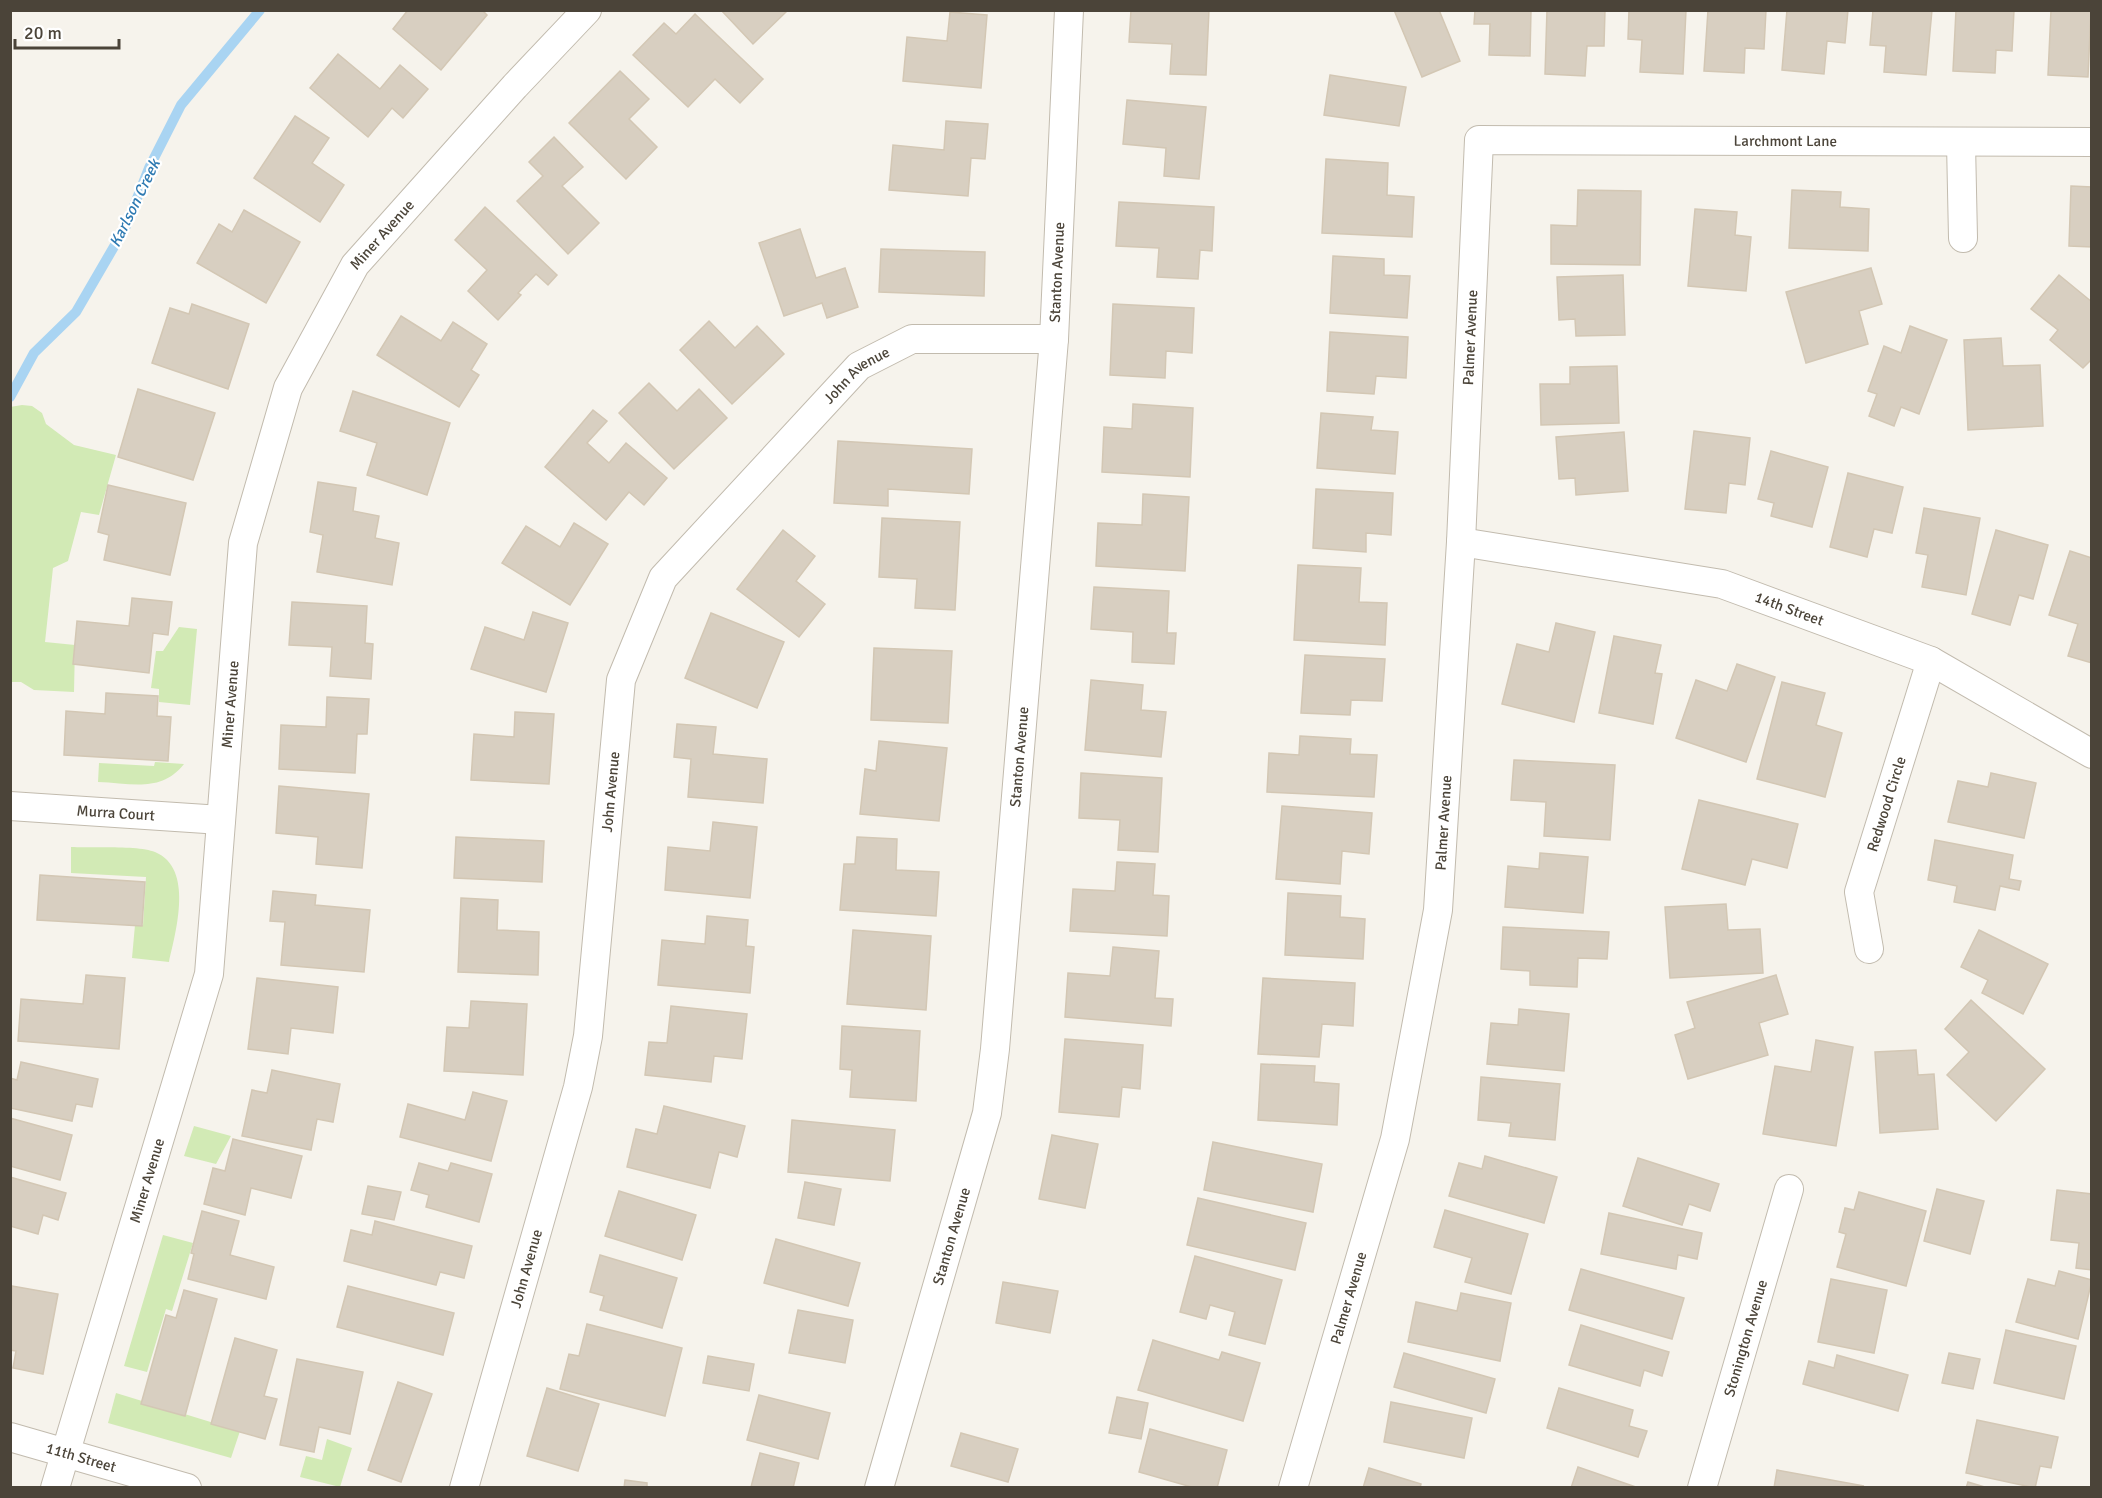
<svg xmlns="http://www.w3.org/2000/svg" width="2102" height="1498" viewBox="0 0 2102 1498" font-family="Signika,sans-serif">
<rect width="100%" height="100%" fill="#f6f3ec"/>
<!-- green -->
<g fill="#d2eab5">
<polygon points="22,405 32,406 42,413 46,424 74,445 116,455 99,515 81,512 68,561 53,568 45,642 75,645 74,692 34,690 21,682 11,682 10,407"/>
<polygon points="179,627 197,629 190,705 159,702 159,689 151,688 156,651 163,651"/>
<path d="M155,762L184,764C161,793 132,783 98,782L99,763L154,766Z"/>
<path d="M71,847C91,848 139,845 155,852C194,868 176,931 169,962L132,958L135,925H143L146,877L71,873Z"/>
<polygon points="194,1126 231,1136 216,1164 184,1156"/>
<polygon points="163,1235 193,1243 172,1311 166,1309 147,1372 124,1366"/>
<polygon points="116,1393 240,1431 231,1458 108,1423"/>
<polygon points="327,1439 352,1448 340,1487 300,1477 306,1456 322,1460"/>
</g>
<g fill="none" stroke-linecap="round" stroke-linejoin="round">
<!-- stream -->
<polyline stroke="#a9d4f2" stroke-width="10" points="10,397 34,353 76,312 126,226 149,168 181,105 260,10"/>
</g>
<!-- building -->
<g fill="#d8cfc1" stroke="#d3c7b4" stroke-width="1.5">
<polygon points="408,10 482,10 487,15 441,70 393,29"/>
<polygon points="721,10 788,10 753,44"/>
<polygon points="1131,10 1209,10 1206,75 1170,74 1172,44 1129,42"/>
<polygon points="1394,10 1439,10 1460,61 1422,77"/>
<polygon points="1475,10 1531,10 1530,56 1489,55 1490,24 1474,24"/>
<polygon points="1547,10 1605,10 1604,46 1587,46 1585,76 1545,74"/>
<polygon points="1629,10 1686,10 1683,74 1640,72 1642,40 1628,39"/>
<polygon points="1708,10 1766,10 1764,49 1745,48 1744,73 1704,71"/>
<polygon points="1787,10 1848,10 1845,43 1827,41 1824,74 1782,70"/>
<polygon points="1873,10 1932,10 1926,75 1884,72 1886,46 1870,45"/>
<polygon points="1956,10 2014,10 2012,51 1996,50 1995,73 1953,71"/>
<polygon points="2051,10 2091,10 2088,77 2048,75"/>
<polygon points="950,12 987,15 981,88 903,81 907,37 947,41"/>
<polygon points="695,14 763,79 740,103 715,79 688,107 633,55 664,23 676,34"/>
<polygon points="338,54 380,89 400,65 428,89 403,118 392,108 368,137 310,88"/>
<polygon points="620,71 649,99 629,119 657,147 626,179 569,123"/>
<polygon points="1330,75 1406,87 1399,126 1324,115"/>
<polygon points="1127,100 1206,107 1199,179 1164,176 1166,148 1123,144"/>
<polygon points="295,116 329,138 312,163 344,185 320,222 254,178"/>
<polygon points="946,121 988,124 985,159 971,158 968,196 889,190 893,145 944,150"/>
<polygon points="554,137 583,167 562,186 599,223 568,254 517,201 543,176 529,162"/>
<polygon points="1326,159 1388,163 1387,195 1414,197 1412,237 1322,233"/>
<polygon points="2071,186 2092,187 2092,247 2069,246"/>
<polygon points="1578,190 1641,191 1640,265 1551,264 1551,225 1577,226"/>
<polygon points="1792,190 1841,192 1840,207 1869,209 1868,251 1789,248"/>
<polygon points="1119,202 1214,207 1212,251 1200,250 1198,279 1157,277 1159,248 1116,246"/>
<polygon points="485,207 557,275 548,285 536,274 518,293 521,295 498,320 468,291 487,270 455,240"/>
<polygon points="1695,209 1737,212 1735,235 1751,237 1746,291 1688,286"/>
<polygon points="244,210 300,242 266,303 197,263 219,224 232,232"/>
<polygon points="800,229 816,278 845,268 858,307 827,318 822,303 784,316 759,243"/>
<polygon points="881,249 985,252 984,296 879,292"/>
<polygon points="1333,256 1384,259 1384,275 1410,276 1407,318 1330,313"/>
<polygon points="1871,268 1882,304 1859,311 1868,344 1806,363 1786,292"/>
<polygon points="1623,275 1625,335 1576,336 1575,319 1559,320 1557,277"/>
<polygon points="2059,275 2092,302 2092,359 2083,368 2050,340 2058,330 2031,309"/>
<polygon points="192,304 249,324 228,389 152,363 170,308 189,314"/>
<polygon points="1113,304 1194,308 1192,353 1166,351 1165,378 1110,375"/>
<polygon points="401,316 441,341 453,322 487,344 471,370 479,375 459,407 377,355"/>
<polygon points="709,321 735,348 757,326 784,354 732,404 680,350"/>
<polygon points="1910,326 1947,340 1919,414 1901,407 1894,426 1869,416 1877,394 1868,391 1884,346 1901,353"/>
<polygon points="1330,332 1408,337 1406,378 1376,376 1374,394 1327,391"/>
<polygon points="2001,338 2003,366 2040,365 2043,426 1968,430 1964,340"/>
<polygon points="1617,366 1619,423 1541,425 1540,384 1570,384 1570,367"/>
<polygon points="649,383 677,411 699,389 727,418 674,469 619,413"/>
<polygon points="138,389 215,413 193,480 118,457"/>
<polygon points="353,391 450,423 427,495 367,475 377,443 340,431"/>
<polygon points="1133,404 1193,408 1190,477 1102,472 1104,427 1132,429"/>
<polygon points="593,410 607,421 587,443 609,463 626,443 667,478 644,505 629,492 606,520 545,467"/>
<polygon points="1321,413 1373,417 1371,430 1398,432 1395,474 1317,468"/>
<polygon points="1694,431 1750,438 1745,485 1729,483 1726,513 1685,509"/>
<polygon points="1624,432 1628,491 1576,495 1575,478 1559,479 1556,437"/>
<polygon points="838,441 972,449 969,494 888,489 888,506 834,503"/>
<polygon points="1771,451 1828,467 1812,527 1771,516 1774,503 1758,499"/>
<polygon points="1848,473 1903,487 1892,533 1874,529 1867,557 1830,547"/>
<polygon points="318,482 356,488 353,511 379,516 375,538 399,543 392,585 317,572 323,535 310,532"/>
<polygon points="108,485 186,503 170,575 104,560 109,535 98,532"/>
<polygon points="1316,489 1393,493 1391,535 1366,533 1366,552 1313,548"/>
<polygon points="1143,494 1189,497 1185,571 1096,566 1098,523 1142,525"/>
<polygon points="1924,508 1980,518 1966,595 1922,587 1928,555 1916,553"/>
<polygon points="882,518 960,522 955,610 915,608 917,579 879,577"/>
<polygon points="574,523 608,544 570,605 502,563 526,526 560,547"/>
<polygon points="783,530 815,556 796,581 825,604 799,637 737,589"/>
<polygon points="1996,530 2048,545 2033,599 2019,595 2010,625 1972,614"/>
<polygon points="2070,551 2092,558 2092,663 2068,656 2078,624 2049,615"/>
<polygon points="1298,565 1361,568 1359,602 1387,603 1385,645 1294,640"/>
<polygon points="1094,587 1169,591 1167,633 1176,633 1174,664 1132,662 1133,632 1091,629"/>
<polygon points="132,598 172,602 168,635 153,633 149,673 73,664 77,621 129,626"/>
<polygon points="292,602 367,606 365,643 373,644 371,679 330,676 332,647 289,645"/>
<polygon points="533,612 568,623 546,692 471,669 485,627 524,640"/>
<polygon points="711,613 784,642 757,708 685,678"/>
<polygon points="1556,623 1595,632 1574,722 1502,704 1517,644 1549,652"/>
<polygon points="1614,636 1661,645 1655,673 1662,674 1653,724 1599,713"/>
<polygon points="874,648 952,651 948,723 871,720"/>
<polygon points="1305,655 1385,659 1382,701 1351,700 1350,715 1301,713"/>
<polygon points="1737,664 1775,677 1746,762 1676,738 1696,680 1727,691"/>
<polygon points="1091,680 1143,685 1141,710 1166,712 1161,757 1085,750"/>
<polygon points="1782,682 1825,693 1816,725 1842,733 1825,797 1757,779"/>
<polygon points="106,693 158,696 157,716 171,717 168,761 64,755 66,711 105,714"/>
<polygon points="327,697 369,699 367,734 357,734 355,773 279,769 281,725 326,727"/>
<polygon points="515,712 554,714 549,784 471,780 474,734 514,737"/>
<polygon points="677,724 716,727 713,754 767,759 763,803 688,797 691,759 674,757"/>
<polygon points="1300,736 1351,739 1350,754 1377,755 1374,797 1267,792 1269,753 1299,755"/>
<polygon points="879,741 947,748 939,821 860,814 865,769 876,771"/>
<polygon points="1514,760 1615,765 1610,840 1544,836 1546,802 1511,800"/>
<polygon points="1081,773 1162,778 1158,852 1118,850 1120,820 1079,818"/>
<polygon points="1991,773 2036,783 2024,838 1948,822 1958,781 1988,787"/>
<polygon points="279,786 369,794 362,868 316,864 318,837 276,833"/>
<polygon points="1699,800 1798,824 1787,868 1752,859 1745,885 1682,869"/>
<polygon points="1282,806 1372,813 1369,854 1342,851 1340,884 1276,879"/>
<polygon points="713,822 757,827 750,898 665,890 668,847 710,851"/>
<polygon points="456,837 544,841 542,882 454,878"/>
<polygon points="857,837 897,839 896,870 939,872 936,916 840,910 844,864 855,864"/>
<polygon points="1935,840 2013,855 2009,879 2021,881 2019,890 2000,886 1995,910 1954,902 1957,886 1928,880"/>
<polygon points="1540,853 1588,857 1583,913 1505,907 1508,866 1539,869"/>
<polygon points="1117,862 1155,864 1153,895 1169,896 1167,936 1070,931 1073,889 1115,891"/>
<polygon points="40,875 145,882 142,926 37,920"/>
<polygon points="273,891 316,895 315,905 370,910 364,972 281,965 285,922 270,921"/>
<polygon points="1288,893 1341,896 1340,917 1365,919 1363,959 1285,955"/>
<polygon points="461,898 498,900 497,930 539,932 538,975 458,972"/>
<polygon points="1726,904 1728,930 1760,929 1763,973 1670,978 1665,907"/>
<polygon points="707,916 748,920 746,946 754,947 750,993 658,985 662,940 705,944"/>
<polygon points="1503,927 1609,932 1607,959 1578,958 1577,987 1530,985 1530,971 1501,969"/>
<polygon points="853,930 931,936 926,1010 847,1004"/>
<polygon points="1979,930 2048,964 2023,1014 1982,993 1988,980 1961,967"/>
<polygon points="1113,947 1159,951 1155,998 1173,999 1171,1026 1065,1017 1068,973 1110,976"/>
<polygon points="86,975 125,978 119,1049 18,1041 21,999 83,1004"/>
<polygon points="1776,975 1788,1014 1759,1023 1768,1055 1688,1079 1675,1035 1695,1028 1687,1002"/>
<polygon points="257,978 338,987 333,1033 291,1028 288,1054 248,1049"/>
<polygon points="1263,978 1355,983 1353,1026 1322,1024 1319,1057 1258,1054"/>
<polygon points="1971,1000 2045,1069 1996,1121 1947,1075 1969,1052 1945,1029"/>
<polygon points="471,1001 527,1004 523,1075 444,1071 447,1027 469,1028"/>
<polygon points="671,1006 747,1014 742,1059 714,1056 711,1082 645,1075 649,1042 667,1043"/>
<polygon points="1519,1009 1569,1014 1564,1071 1487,1064 1491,1023 1518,1025"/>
<polygon points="842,1026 920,1031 916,1101 850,1097 852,1070 840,1069"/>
<polygon points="1065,1039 1143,1045 1140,1089 1122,1087 1119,1117 1059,1112"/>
<polygon points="1816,1040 1853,1047 1836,1146 1763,1134 1775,1066 1811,1072"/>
<polygon points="1916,1050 1918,1075 1934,1074 1938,1129 1880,1133 1875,1052"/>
<polygon points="21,1062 98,1079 92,1107 76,1104 72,1121 10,1108 10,1078 17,1080"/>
<polygon points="1261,1064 1315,1066 1314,1082 1339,1084 1337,1125 1258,1120"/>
<polygon points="272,1070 340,1084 333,1122 317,1119 311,1150 242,1136 252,1090 267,1093"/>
<polygon points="1481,1077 1560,1084 1555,1140 1509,1136 1511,1123 1478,1120"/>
<polygon points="473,1092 507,1101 491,1161 400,1137 408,1104 465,1120"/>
<polygon points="664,1106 745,1126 737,1157 719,1152 710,1188 627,1167 636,1129 657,1134"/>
<polygon points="10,1118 72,1135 60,1180 10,1166"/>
<polygon points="792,1120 895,1130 890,1181 788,1172"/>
<polygon points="1052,1135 1098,1144 1085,1208 1039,1199"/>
<polygon points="233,1139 302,1156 291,1198 251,1188 245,1215 204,1204 213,1168 225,1171"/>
<polygon points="1213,1142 1322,1164 1313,1212 1204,1190"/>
<polygon points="1485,1156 1557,1177 1544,1223 1449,1196 1459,1163 1482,1169"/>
<polygon points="1638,1158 1719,1184 1710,1211 1689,1204 1682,1225 1623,1206"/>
<polygon points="419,1163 448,1171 451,1163 492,1174 479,1222 426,1207 429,1195 411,1190"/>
<polygon points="10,1177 66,1193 58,1220 43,1215 38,1234 10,1226"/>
<polygon points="805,1182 841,1189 834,1225 798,1218"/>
<polygon points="368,1186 401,1192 394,1220 362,1214"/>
<polygon points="1937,1189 1984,1201 1970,1254 1924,1241"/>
<polygon points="2057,1190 2092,1194 2092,1270 2076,1268 2079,1243 2051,1240"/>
<polygon points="619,1191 696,1215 682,1260 605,1236"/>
<polygon points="1859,1192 1926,1211 1906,1286 1837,1267 1846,1234 1839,1232 1845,1208 1854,1210"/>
<polygon points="1198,1198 1306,1223 1295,1270 1187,1245"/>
<polygon points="1445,1210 1528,1234 1511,1294 1465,1282 1472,1258 1434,1247"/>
<polygon points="202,1211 239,1221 230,1255 274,1267 266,1299 188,1279 194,1254 191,1253"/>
<polygon points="1609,1213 1702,1233 1697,1259 1678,1255 1676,1269 1601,1254"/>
<polygon points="375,1221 472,1246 464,1278 440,1272 436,1285 344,1261 351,1230 372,1235"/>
<polygon points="776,1239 860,1263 848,1306 764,1283"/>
<polygon points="600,1255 677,1278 662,1328 600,1310 604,1296 590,1292"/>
<polygon points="1195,1256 1282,1280 1265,1344 1229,1335 1235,1312 1210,1305 1206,1319 1180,1312"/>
<polygon points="1581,1269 1684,1298 1672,1339 1569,1310"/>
<polygon points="2059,1271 2092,1280 2078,1339 2016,1322 2028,1279 2055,1286"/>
<polygon points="1831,1279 1887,1290 1874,1353 1818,1342"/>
<polygon points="1003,1282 1058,1291 1050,1333 996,1323"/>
<polygon points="12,1286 58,1294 43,1374 13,1368 16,1351 10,1350"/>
<polygon points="348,1286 454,1313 443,1355 337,1327"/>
<polygon points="184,1290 217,1299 185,1416 141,1404 166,1315 176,1318"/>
<polygon points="1461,1293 1511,1303 1500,1361 1408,1342 1416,1302 1457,1311"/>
<polygon points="798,1310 853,1320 845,1363 789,1353"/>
<polygon points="587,1324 682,1348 665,1416 560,1389 569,1354 579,1356"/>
<polygon points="1581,1325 1669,1352 1662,1376 1644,1370 1640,1386 1569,1365"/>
<polygon points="2006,1330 2076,1346 2064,1399 1994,1383"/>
<polygon points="235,1338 277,1350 264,1396 277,1399 265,1439 211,1424"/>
<polygon points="1153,1340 1219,1360 1222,1352 1260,1363 1243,1421 1138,1390"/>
<polygon points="1404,1353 1495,1379 1486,1413 1394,1387"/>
<polygon points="1949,1353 1980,1359 1973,1389 1942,1383"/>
<polygon points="1837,1355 1908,1375 1898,1411 1803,1384 1809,1361 1834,1368"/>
<polygon points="708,1356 754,1364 749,1391 703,1383"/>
<polygon points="297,1359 363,1372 350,1434 319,1427 314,1452 280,1445"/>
<polygon points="398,1382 432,1394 401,1482 368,1470"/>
<polygon points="547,1388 599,1404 578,1471 527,1456"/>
<polygon points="1559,1388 1633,1410 1629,1426 1647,1431 1638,1457 1547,1428"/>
<polygon points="759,1395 830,1413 818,1459 747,1440"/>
<polygon points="1117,1397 1148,1403 1141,1439 1109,1433"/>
<polygon points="1391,1402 1472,1418 1464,1458 1384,1442"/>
<polygon points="1977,1420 2058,1437 2051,1468 2040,1466 2035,1488 1966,1473"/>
<polygon points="1150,1429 1227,1450 1217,1488 1195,1488 1139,1472"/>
<polygon points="961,1433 1018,1449 1008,1482 951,1466"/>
<polygon points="760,1453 799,1463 793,1488 751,1487"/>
<polygon points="1578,1467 1636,1487 1636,1488 1571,1488"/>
<polygon points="1369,1468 1421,1484 1420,1488 1363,1488"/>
<polygon points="1777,1470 1864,1486 1774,1488"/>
<polygon points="625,1480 647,1483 647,1488 624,1488"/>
<polygon points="1968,1482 1988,1488 1966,1488"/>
</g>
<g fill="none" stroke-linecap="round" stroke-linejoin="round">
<defs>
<g id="minor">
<polyline points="1961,143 1963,238"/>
<path id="s1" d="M1461,542L1722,584L1931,661L2092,754"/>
<path id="s2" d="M10,806L221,820"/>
<path id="s3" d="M1869,949L1859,892L1931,661"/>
<path id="s4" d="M10,1437L187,1488"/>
<path id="s5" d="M55,1488L209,974L243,543L288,388L355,265L515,86L587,10"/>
<path id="s6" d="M464,1488L578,1087L588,1036L621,680L663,578L859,366L912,339H1054"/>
<path id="s7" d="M879,1488L987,1113L995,1049L1054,339L1069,10"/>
<path id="s8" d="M1293,1488L1395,1139L1438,910L1461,542L1479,140L2092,142"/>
<path id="s9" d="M1702,1488L1789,1189"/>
</g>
</defs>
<!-- minor casing -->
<use href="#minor" stroke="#c2bbae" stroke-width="30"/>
<!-- minor -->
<use href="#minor" stroke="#fff" stroke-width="28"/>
</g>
<g text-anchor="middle" stroke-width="4.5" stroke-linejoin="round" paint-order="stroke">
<!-- street labels -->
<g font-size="15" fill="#4b4439" stroke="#fff">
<text dy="5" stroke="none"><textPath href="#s8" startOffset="1674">Larchmont Lane</textPath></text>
<text dy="5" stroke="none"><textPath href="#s5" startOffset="1311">Miner Avenue</textPath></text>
<text dy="5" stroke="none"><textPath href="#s7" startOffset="1234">Stanton Avenue</textPath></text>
<text dy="5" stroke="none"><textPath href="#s8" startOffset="1170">Palmer Avenue</textPath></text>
<text dy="5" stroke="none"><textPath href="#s6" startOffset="1218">John Avenue</textPath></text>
<text dy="5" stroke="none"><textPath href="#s1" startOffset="336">14th Street</textPath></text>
<text dy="5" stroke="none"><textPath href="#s5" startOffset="807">Miner Avenue</textPath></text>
<text dy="5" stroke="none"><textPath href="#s7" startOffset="748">Stanton Avenue</textPath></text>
<text dy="5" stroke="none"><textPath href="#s6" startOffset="714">John Avenue</textPath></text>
<text dy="5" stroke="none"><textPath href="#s3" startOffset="150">Redwood Circle</textPath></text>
<text dy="5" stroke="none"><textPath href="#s2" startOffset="106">Murra Court</textPath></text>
<text dy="5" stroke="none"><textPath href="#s8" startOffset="684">Palmer Avenue</textPath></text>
<text dy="5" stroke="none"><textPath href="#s5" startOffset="321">Miner Avenue</textPath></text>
<text dy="5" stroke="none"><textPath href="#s7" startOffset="262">Stanton Avenue</textPath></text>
<text dy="5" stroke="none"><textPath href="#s6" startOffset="228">John Avenue</textPath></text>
<text dy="5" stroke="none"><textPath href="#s8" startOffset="198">Palmer Avenue</textPath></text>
<text dy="5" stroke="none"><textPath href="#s9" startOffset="156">Stonington Avenue</textPath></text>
<text dy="5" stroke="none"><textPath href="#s4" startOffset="74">11th Street</textPath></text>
</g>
<!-- water labels -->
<g font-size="16" font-style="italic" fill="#2e7ab2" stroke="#fff">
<text transform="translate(134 203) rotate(-64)" y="6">Karlson Creek</text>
</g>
</g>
<!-- border -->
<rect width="2102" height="1498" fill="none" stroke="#4b4439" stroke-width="24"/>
<!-- scale -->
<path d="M15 39v9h104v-9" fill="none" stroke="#4b4439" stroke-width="3"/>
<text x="24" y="39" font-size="18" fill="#4b4439" stroke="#ffffff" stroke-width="4.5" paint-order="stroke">20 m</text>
</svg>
